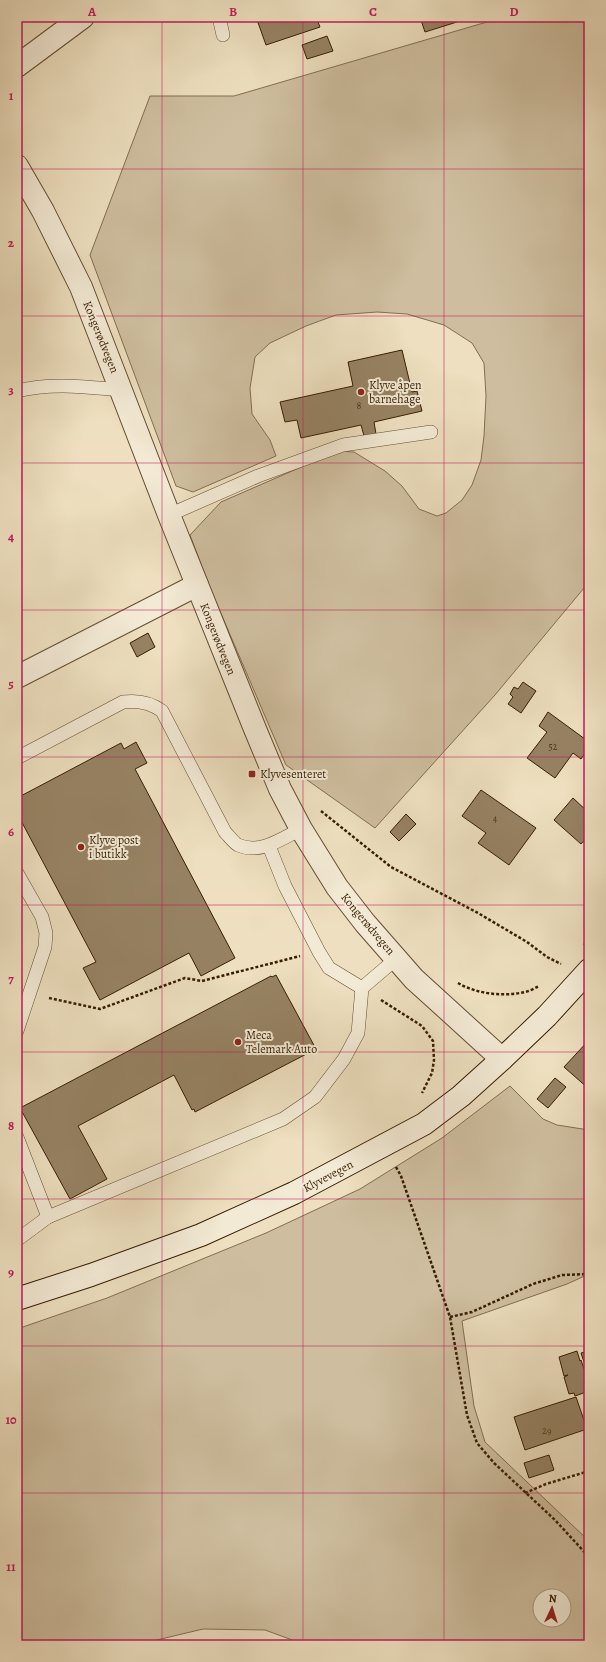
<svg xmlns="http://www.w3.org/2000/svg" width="606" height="1662" viewBox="0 0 606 1662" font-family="Alegreya,serif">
<rect width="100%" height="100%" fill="#eddfbf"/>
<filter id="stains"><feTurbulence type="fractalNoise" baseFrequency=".005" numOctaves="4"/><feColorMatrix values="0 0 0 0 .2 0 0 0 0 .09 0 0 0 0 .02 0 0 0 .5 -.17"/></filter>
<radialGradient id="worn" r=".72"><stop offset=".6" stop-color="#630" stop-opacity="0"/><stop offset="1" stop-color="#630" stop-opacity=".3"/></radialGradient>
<!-- green -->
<g fill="#cebe9f" stroke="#826e50" fill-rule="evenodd">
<polygon points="504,17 589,17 589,582 495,695 375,828 286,765 210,588 190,535 221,502 338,451 354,452 385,471 402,486 419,509 437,516 446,513 462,500 472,485 481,460 484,436 486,396 484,363 472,343 444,325 407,314 377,312 336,315 306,326 270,343 255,357 250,388 252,414 270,440 276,456 193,492 176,486 90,255 150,96 234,96"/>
<path d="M510,1086L543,1119L557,1125L589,1130V1274L567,1284L462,1321L474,1406L485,1442L589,1541V1645H297L295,1641L265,1630L203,1629L136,1645H17V1329L107,1298L266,1233L360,1189L442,1138ZM540,1596H564V1620H540Z"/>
</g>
<!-- building -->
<g fill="#968263" stroke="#371d00">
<polygon points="256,17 316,17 320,27 266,45"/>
<polygon points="420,17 455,17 457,22 425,32"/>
<polygon points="327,36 333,51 307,59 302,45"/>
<polygon points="402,350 412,392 417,391 422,411 374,422 376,434 364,436 361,425 301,438 297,420 285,422 280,402 353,386 348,362"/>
<polygon points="148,633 155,647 137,657 130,643"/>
<polygon points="523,682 536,691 521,713 508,704 513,697 510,694 514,687 518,689"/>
<polygon points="548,712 589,742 589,748 581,759 573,753 555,778 527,758 547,732 539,726"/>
<polygon points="136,742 147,763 135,769 235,958 201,976 189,953 100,1000 83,968 96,962 17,813 17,798 121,743 124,749"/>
<polygon points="481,790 536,828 509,865 478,843 486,833 462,816"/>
<polygon points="573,798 589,813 589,835 581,844 554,820"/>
<polygon points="406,814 416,824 399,841 390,832"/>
<polygon points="276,975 316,1049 195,1112 194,1109 192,1110 174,1075 78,1126 107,1179 70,1199 20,1108 271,976 272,977"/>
<polygon points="589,1040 589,1089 564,1067"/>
<polygon points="555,1078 566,1087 548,1108 537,1099"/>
<polygon points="577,1351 580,1361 581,1360 589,1384 589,1391 575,1396 574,1393 569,1394 564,1377 568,1375 564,1376 559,1357"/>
<polygon points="589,1351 589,1377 581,1353"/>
<polygon points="576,1397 587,1429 525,1450 514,1417"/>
<polygon points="549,1455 554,1470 529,1478 524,1463"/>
</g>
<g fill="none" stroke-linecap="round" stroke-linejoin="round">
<defs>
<g id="lane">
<polyline points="219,17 223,35"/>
<path d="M17,391C52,382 87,387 122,390"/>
<polyline points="169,515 258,476 343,445 431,432"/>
<path d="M17,758L123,702C138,700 150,702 162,711L225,832C229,836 234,843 238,845C260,855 283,838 301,829"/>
<polyline points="269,846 285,886 319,952 329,968 362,988"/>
<polyline points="17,873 42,917 46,933 45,947 17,1031"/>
<polyline points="17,1137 48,1217"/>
<polyline points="17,1240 48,1217 283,1119 315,1097 344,1059 358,1033 362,988 397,958"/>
</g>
<g id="street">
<polyline points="17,66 83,17"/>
<polyline points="17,166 43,211 81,287 169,515 255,729 280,789 301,829 337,887 365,923 414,979 502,1059"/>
<polyline points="17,677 197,585"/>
</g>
<polyline id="secondary" points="17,1299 91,1275 201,1235 294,1193 424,1124 461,1096 502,1059 547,1016 589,970"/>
</defs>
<!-- lane casing -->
<use href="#lane" stroke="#644e30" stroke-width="14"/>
<!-- street casing -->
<use href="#street" stroke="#644e30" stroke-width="24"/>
<!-- secondary casing -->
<use href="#secondary" stroke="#371d00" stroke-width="24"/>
<!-- path -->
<g stroke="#371d00" stroke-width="2.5" stroke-dasharray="3 2" stroke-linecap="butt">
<polyline points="321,811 391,867 478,913 527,942 547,957 561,964"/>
<polyline points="584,945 589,940"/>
<path d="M458,983C477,994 503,997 525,992C530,991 535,988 539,986"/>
<polyline points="49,998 100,1009 185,978 202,981 300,956"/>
<polyline points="381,1000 422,1026 433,1041 434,1060 432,1073 422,1093"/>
<polyline points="396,1167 401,1176 450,1317 467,1415 477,1443 494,1463 555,1520 589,1557"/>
<polyline points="450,1317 472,1312 533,1284 562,1275 589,1274"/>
<polyline points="525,1493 546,1484 589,1471"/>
</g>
<!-- lane -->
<use href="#lane" stroke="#f3ead5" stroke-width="13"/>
<!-- street -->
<use href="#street" stroke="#f3ead5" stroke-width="22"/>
<!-- secondary -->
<use href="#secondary" stroke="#f3ead5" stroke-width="22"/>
</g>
<!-- grid -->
<path fill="none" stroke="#c2185b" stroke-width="1" stroke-opacity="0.55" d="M162,17V1645M303,17V1645M444,17V1645M17,169H589M17,316H589M17,463H589M17,610H589M17,757H589M17,905H589M17,1052H589M17,1199H589M17,1346H589M17,1493H589"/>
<!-- markers -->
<g fill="#8f2418" stroke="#f3ead5" stroke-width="1.5">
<circle cx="361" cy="392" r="4"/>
<rect x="248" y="770" width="8" height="8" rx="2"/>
<circle cx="81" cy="847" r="4"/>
<circle cx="238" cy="1042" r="4"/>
</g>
<g text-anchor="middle" stroke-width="4" stroke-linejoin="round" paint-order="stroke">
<!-- number labels -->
<g font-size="10" fill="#4f3619">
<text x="359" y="409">8</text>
<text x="553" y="750">52</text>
<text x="495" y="822">4</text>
<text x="547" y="1434">29</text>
</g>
<!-- street labels -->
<g font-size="12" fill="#371d00" stroke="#f3ead5">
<text transform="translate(101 337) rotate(68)" y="4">Kongerødvegen</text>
<text transform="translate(218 639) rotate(68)" y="4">Kongerødvegen</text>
<text transform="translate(368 924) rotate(50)" y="4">Kongerødvegen</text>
<text transform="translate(328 1176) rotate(-28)" y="4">Klyvevegen</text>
</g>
<!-- poi labels -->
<g font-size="12" fill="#371d00" stroke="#f3ead5" text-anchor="start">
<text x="369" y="389">Klyve åpen<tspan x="369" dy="14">barnehage</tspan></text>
<text x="260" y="778">Klyvesenteret</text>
<text x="89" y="844">Klyve post<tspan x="89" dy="14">i butikk</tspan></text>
<text x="246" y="1039">Meca<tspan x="246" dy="14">Telemark Auto</tspan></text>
</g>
</g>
<!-- margin -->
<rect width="606" height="1662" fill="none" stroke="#eddfbf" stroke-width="44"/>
<!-- north arrow -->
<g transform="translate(552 1608) rotate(4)"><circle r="19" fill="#f3ead5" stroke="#a89880"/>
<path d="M0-3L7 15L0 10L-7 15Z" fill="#8f2418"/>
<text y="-6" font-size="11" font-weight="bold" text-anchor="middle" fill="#371d00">N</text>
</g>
<rect x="22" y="22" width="562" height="1618" fill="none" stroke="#c2185b" stroke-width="1.5"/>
<g font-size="13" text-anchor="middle" font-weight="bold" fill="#c2185b">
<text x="92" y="16">A</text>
<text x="233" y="16">B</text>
<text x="373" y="16">C</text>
<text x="514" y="16">D</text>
<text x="11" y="100">1</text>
<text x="11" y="247">2</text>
<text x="11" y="394">3</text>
<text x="11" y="541">4</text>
<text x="11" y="688">5</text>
<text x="11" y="836">6</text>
<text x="11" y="983">7</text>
<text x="11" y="1130">8</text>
<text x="11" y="1277">9</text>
<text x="11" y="1424">10</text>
<text x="11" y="1571">11</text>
</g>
<rect width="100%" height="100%" filter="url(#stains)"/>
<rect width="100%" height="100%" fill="url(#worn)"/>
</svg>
